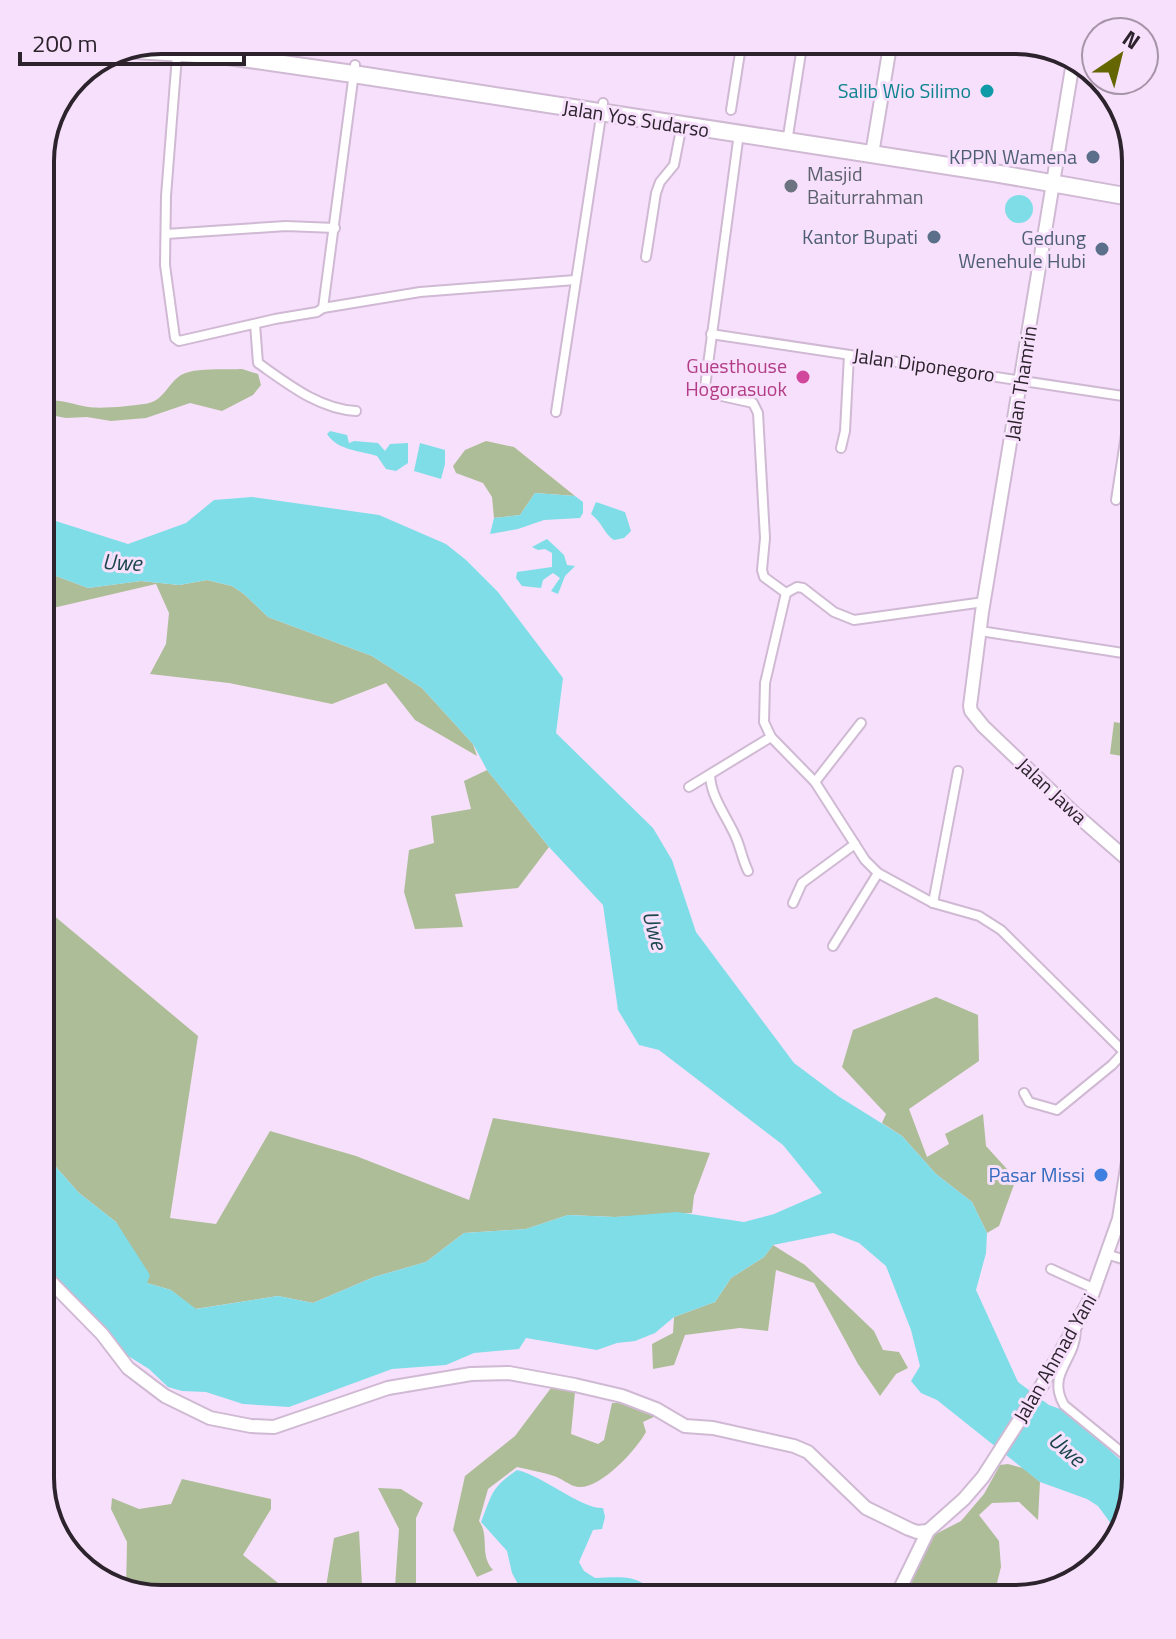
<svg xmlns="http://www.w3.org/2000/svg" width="1176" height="1639" viewBox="0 0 1176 1639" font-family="'Titillium Web',sans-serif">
<rect width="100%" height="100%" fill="#f7e0fb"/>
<!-- green -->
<g fill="#adbd97">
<path d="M242,369L258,374L261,385L253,395L222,411L190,403L146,418L111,421L87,417L66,418L40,413V401C59,398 71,404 88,407C102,409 130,406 144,404C164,402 166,385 181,375C195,367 225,370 242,369Z"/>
<polygon points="486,441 514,447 575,496 535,493 520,515 494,518 492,497 483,483 456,473 453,466 465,450"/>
<polygon points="40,570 88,588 141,581 179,585 207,580 232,586 244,594 268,617 372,656 422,688 473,744 477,756 415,720 386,683 332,704 229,683 150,674 166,644 169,613 156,584 40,611"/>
<polygon points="1114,722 1133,725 1128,757 1110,754"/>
<polygon points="487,770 549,847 518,888 455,894 463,927 415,929 404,892 409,850 434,843 431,816 471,809 464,781"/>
<polygon points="40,904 198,1036 170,1218 216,1224 270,1131 356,1156 469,1200 493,1118 710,1153 694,1196 692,1213 615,1217 568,1215 526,1229 464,1233 426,1262 374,1277 313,1303 278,1296 195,1309 171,1290 147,1283 116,1222 79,1193 40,1149"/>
<polygon points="936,997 978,1015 979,1061 909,1109 927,1157 949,1144 945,1134 983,1114 986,1146 1016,1179 999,1226 987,1233 972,1202 936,1174 902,1136 882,1123 886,1114 842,1067 853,1030"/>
<polygon points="773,1245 805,1265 874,1331 883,1350 899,1352 908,1368 896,1374 880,1396 858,1364 814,1283 776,1270 768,1331 740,1328 685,1335 674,1365 653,1369 652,1344 673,1333 674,1317 715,1302 731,1278 764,1257"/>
<path d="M551,1388L575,1392L571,1434L598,1444L604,1440L612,1403H622L658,1415L643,1422L646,1432C636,1450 601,1489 578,1487C570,1486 561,1478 554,1476C542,1472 529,1470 517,1467L488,1489L479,1521C490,1536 479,1555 493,1570L477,1577L453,1530L465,1476L515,1436Z"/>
<polygon points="1008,1464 1023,1468 1040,1482 1038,1520 1019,1502 992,1503 979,1515 999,1541 1001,1567 993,1599 899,1599 930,1537 961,1521 984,1494 1000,1465"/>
<polygon points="182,1479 271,1499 271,1509 243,1555 298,1599 153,1599 126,1590 127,1542 111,1509 112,1498 139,1509 171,1504"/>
<polygon points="378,1488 401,1489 423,1503 416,1518 416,1599 324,1599 334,1538 359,1531 362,1585 395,1587 399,1529"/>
</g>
<!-- water -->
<g fill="#7fdde8">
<circle cx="1019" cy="209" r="14"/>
<path d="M330,431L347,435L349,443L354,441L378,443L385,451L390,444L408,443V463L396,471L386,469L377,456C359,450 338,451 327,434Z"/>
<polygon points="420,443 445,450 445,464 441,479 414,471"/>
<polygon points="535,493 575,496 583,502 583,513 580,518 544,520 518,529 490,534 494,518 520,515"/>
<polygon points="252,497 379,515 446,544 466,560 498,592 563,678 556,733 653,828 672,860 696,932 794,1063 838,1096 902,1136 936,1174 972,1202 987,1233 986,1253 976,1290 1018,1382 1049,1405 1060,1409 1081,1424 1127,1466 1135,1481 1120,1536 1098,1506 1087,1499 1040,1482 937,1400 921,1393 911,1381 920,1366 911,1330 886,1266 859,1243 833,1233 773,1245 764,1257 731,1278 715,1302 674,1317 655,1333 635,1341 617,1343 597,1350 526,1338 519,1349 474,1353 446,1365 392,1369 289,1407 243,1404 206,1392 182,1391 168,1387 149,1369 125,1354 97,1319 63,1289 40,1253 40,1149 79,1193 116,1222 150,1275 147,1283 171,1290 196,1309 278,1296 313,1303 374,1277 426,1262 464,1233 526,1229 568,1215 615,1217 677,1212 744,1222 774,1214 822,1193 783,1145 659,1050 639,1045 618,1010 603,905 549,847 487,770 473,744 422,688 372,656 268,617 244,594 232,586 207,580 179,585 141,581 88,588 40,570 40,516 128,544 186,523 214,500"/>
<path d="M596,502L625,512L631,531L624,538L614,540C603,533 603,523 591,514Z"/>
<polygon points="547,539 564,555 567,565 575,566 565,576 558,594 551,591 560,578 553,573 543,580 541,588 522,586 516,578 517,572 552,567 552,553 545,549 538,550 532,547"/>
<path d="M517,1470C545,1477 581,1509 603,1508L605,1517L602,1529L593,1530L579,1562L584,1571L595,1578C613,1578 631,1574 647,1586L646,1599H526L512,1573L507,1551L481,1522C493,1493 490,1489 517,1470Z"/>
</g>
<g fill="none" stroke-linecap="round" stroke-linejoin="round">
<defs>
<g id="street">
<polyline points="178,43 166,196 165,265 175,338 179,341 275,319 317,312 323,308 420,292 575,280"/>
<polyline points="731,110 742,40"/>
<polyline points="739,133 705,387 708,393 753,403 758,413 765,538 762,570 764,577 786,593"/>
<polyline points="788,136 803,40"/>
<polyline points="166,234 286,226 335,228"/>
<polyline points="646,257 656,193 660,182 674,165 682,124"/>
<polyline points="323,308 355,65"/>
<path d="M255,324L258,363C288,384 319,409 356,411"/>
<polyline points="711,334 1136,398"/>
<polyline points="556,412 603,103"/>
<polyline points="841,448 845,431 849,355"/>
<polyline points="1116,500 1136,369"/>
<polyline points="786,593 765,683 764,722 771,737 815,782 865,860 878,873 933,903 979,916 1001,930 1124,1052 1136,1060"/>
<polyline points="786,593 797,587 803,588 834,612 854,620 984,602"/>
<polyline points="980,631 1136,655"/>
<path d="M710,775C711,799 729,819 737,840C741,850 743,861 748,871"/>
<polyline points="815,782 861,723"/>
<polyline points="689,787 771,737"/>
<polyline points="793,903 802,883 855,844"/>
<polyline points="933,903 958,771"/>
<polyline points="833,946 878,873"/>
<polyline points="1024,1093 1029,1102 1057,1110 1112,1065 1124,1052"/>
<polyline points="1109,1255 1136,1263"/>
<polyline points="1051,1269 1095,1289"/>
<path d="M1076,1329C1076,1361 1046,1373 1064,1405L1136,1464"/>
</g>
<g id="secondary">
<polyline points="1074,56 982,612 970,706 971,711 983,726 1073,812 1136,867"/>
<polyline points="872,154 891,40"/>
<polyline points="40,1265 47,1278 102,1334 128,1368 165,1396 210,1418 251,1426 274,1427 388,1388 471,1374 509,1373 575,1385 622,1396 656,1409 685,1426 713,1428 794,1446 808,1452 866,1508 909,1529 917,1532 928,1531"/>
<polyline points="895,1599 928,1531 964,1499 983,1477 1042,1385 1091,1298 1119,1219 1136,1110"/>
</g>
<polyline id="highway" points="136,50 228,56 353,74 994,173 1136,198"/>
</defs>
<!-- street casing -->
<use href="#street" stroke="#cfb9d3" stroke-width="12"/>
<!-- secondary casing -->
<use href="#secondary" stroke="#cfb9d3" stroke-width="16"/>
<!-- highway casing -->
<use href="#highway" stroke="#cfb9d3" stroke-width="20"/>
<!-- street -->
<use href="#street" stroke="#fff" stroke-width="8"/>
<!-- secondary -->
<use href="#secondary" stroke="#fff" stroke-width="12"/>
<!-- highway -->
<use href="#highway" stroke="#fff" stroke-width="16"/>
</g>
<!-- markers -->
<circle fill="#0f9aa8" stroke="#f7e0fb" stroke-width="3" cx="987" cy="91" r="8"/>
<g fill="#5c6f8a" stroke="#f7e0fb" stroke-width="3">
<circle cx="1093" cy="157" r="8"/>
<circle cx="934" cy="237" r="8"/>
<circle cx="1102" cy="249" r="8"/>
</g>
<circle fill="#6b7280" stroke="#f7e0fb" stroke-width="3" cx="791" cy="186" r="8"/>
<circle fill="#d1479c" stroke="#f7e0fb" stroke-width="3" cx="803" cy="377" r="8"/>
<circle fill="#3f7fe0" stroke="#f7e0fb" stroke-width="3" cx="1101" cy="1175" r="8"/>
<g text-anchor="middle" stroke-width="6" stroke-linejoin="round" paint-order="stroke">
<!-- culture labels -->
<g font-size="20" fill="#0d838f" stroke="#f7e0fb" text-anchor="end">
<text x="971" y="98">Salib Wio Silimo</text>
</g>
<!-- street labels -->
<g font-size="20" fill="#2c232d" stroke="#f7e0fb">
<text transform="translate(636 119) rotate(9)" y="7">Jalan Yos Sudarso</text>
<text transform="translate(924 365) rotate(8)" y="7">Jalan Diponegoro</text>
<text transform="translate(1021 383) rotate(-81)" y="7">Jalan Thamrin</text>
<text transform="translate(1052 791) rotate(43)" y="7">Jalan Jawa</text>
<text transform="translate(1055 1358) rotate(-60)" y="7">Jalan Ahmad Yani</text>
</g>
<!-- service labels -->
<g font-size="20" fill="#4e5e75" stroke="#f7e0fb" text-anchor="end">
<text x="1077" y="164">KPPN Wamena</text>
<text x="918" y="244">Kantor Bupati</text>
<text x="1086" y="245">Gedung<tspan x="1086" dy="23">Wenehule Hubi</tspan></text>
</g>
<!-- worship labels -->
<g font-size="20" fill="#5b616d" stroke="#f7e0fb" text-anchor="start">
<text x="807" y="181">Masjid<tspan x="807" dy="23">Baiturrahman</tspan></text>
</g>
<!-- hotel labels -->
<g font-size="20" fill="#b23c85" stroke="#f7e0fb" text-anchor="end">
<text x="787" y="373">Guesthouse<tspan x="787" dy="23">Hogorasuok</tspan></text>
</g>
<!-- shop labels -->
<g font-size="20" fill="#366cbe" stroke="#f7e0fb" text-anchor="end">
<text x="1085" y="1182">Pasar Missi</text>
</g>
<!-- water labels -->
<g font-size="22" font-style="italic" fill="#1b474c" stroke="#f7e0fb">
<text transform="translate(122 562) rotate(3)" y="8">Uwe</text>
<text transform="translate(655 930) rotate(75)" y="8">Uwe</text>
<text transform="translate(1067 1449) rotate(41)" y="8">Uwe</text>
</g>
</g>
<!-- crop -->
<path d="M0 0H1176V1639H0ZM161 54H1015A107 107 0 0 1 1122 161V1478A107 107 0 0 1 1015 1585H161A107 107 0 0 1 54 1478V161A107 107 0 0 1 161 54Z" fill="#f7e0fb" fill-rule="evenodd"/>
<path fill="none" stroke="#2c232d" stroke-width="4" d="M161 54H1015A107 107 0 0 1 1122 161V1478A107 107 0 0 1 1015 1585H161A107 107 0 0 1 54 1478V161A107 107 0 0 1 161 54Z"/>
<!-- north arrow -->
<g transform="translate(1120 56) rotate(35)"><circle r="38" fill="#f7e0fb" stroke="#a694a9" stroke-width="2"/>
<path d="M0-6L14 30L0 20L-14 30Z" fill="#646601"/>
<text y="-12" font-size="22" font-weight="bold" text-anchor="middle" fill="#2c232d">N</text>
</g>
<!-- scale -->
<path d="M20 52v12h224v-12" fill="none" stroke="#2c232d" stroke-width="4"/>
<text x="32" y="52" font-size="24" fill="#2c232d" stroke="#f7e0fb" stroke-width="6" paint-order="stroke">200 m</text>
</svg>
